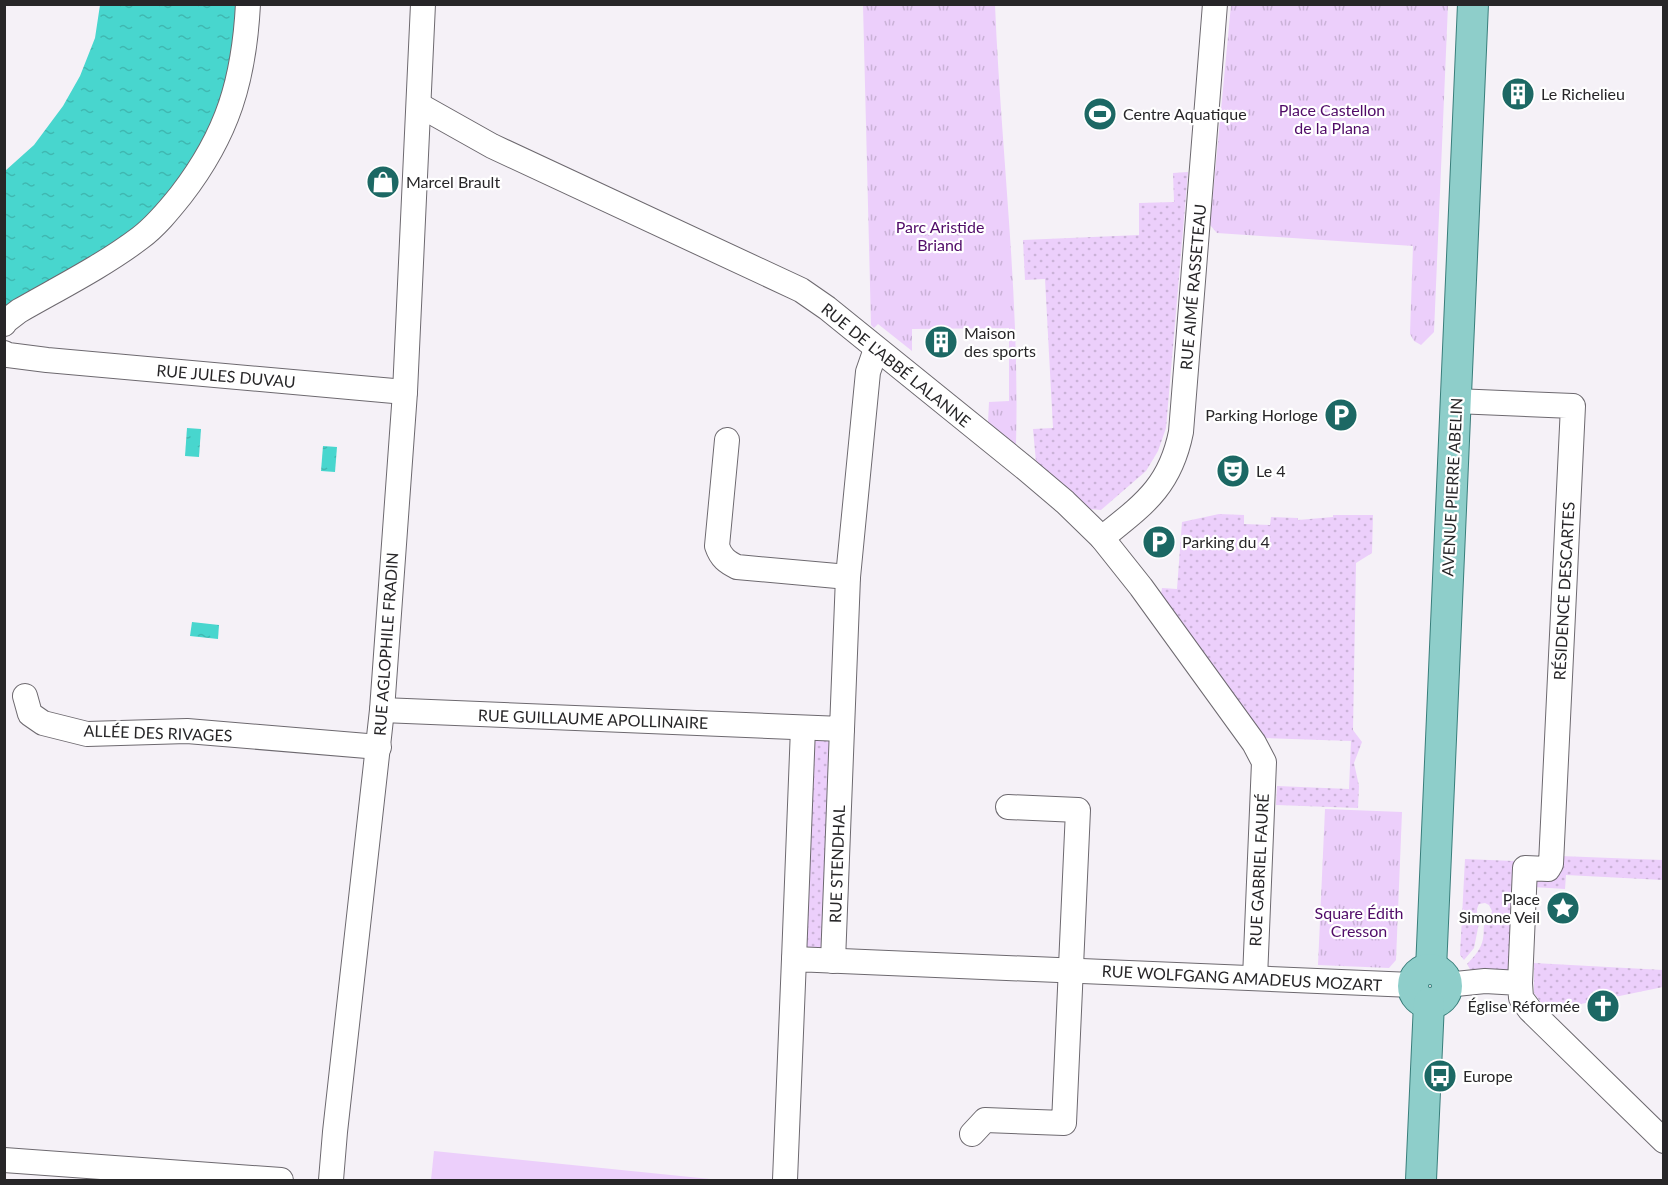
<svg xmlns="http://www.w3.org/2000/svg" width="1668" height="1185" viewBox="0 0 1668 1185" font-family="Lato,sans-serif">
<defs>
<pattern id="grass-dots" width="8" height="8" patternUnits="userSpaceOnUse" patternTransform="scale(1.5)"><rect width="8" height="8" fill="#eccffb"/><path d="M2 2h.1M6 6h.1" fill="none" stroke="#cab2d7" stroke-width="1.8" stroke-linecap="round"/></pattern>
<pattern id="park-tufts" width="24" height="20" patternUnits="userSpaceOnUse" patternTransform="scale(1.5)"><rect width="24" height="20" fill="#eccffb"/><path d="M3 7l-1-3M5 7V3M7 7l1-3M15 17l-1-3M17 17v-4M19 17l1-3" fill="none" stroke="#cab2d7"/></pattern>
<pattern id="water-ripples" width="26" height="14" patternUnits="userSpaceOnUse" patternTransform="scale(1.5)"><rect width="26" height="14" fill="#48d6ce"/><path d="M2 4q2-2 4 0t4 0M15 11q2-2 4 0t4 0" fill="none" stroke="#3fb8b1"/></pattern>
</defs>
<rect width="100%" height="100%" fill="#f5f1f7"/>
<!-- grass -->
<g fill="url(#grass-dots)">
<polygon points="1188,172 1166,428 1158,451 1146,471 1101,510 1089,509 1036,462 1033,429 1053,428 1045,279 1025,280 1023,240 1139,235 1139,203 1174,202 1173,173"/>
<polygon points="1219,514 1244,515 1244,524 1270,525 1271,517 1298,518 1298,520 1333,517 1333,515 1373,515 1372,553 1356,563 1353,730 1362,742 1354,763 1359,786 1358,808 1276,805 1277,786 1349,789 1351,741 1265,738 1161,594 1162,588 1177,589 1182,522"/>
<polygon points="811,739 832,739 825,949 806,952 801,944"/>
<polygon points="1560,856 1663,860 1663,880 1566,875 1565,889 1533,887 1534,882"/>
<path d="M1465,859L1514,861L1509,966L1507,971H1471L1467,964C1474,957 1481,949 1483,939C1485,930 1481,923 1490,917L1492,911L1489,905L1485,903L1479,904C1476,910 1476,913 1480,918L1474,948L1464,960L1460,955Z"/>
<polygon points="1534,963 1663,970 1663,987 1547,1011 1534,993"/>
</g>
<!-- park -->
<g fill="url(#park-tufts)">
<path d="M863,5H995C1001,151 1020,298 1016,445L988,422L989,402L1009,401V328L912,329V351L878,324L874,328L871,325Z"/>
<polygon points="1231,5 1448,5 1434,332 1421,345 1414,341 1410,334 1413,246 1217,233 1210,225"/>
<polygon points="1325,809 1402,812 1396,960 1389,968 1318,965"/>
</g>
<!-- pitch -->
<polygon fill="#eccffb" points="434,1151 720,1180 431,1180"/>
<!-- water -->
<g fill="url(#water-ripples)">
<polygon points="100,5 239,5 234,64 219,114 179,184 138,230 5,308 5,171 34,145 63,106 80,76 95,38"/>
<polygon points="187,428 201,429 199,457 185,456"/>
<polygon points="323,446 337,447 335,472 321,471"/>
<polygon points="192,622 219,625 218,639 190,636"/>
</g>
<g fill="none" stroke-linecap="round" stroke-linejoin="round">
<defs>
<g id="minor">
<polyline points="419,105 492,146 801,290 827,308 1026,469 1065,502 1102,538 1141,587 1254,743 1264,762 1255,978"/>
<path d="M4,324L6,321L19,311C59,288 103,266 140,238C156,226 169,210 181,195C228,134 244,80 248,4"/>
<polyline points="4,353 8,355 47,360 405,392"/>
<polyline points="1455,401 1573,406 1551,864 1548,869 1525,868 1520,983"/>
<path d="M727,440L717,546C721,558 727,562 737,567L848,577"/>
<path d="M1102,538C1143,505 1170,487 1181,432L1215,4"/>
<polyline points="25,696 30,714 43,723 87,734 187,731 379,747"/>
<polyline points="382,710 842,729 848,577 868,372 876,349"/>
<polyline points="794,959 803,728"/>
<polyline points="833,961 842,729"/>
<polyline points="1446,985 1485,981 1520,983 1521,998 1530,1010 1664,1141"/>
<polyline points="972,1134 985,1120 1064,1123 1078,810 1008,807"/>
<polyline points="4,1160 281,1180"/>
<polyline points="331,1180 335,1132 382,710 405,392 423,4"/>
<polyline points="785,1180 794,959 1412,985"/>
</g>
<g id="major">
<polyline points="1431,969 1473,4"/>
<circle cx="1430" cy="986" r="17"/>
<polyline points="1421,1180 1429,1003"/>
</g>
</defs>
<!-- minor casing -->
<use href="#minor" stroke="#6d696f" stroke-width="26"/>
<!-- major casing -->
<use href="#major" stroke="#397e7b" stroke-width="32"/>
<!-- minor -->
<use href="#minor" stroke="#fff" stroke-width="24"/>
<!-- major -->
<use href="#major" stroke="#8ececa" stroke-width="30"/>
</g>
<!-- icons -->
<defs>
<symbol id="building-disc" viewBox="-11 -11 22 22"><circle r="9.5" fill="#1c6864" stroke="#fff"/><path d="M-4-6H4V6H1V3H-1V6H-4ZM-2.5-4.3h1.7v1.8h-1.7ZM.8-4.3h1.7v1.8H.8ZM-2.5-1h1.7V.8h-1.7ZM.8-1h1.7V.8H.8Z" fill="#fff"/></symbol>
<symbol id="stadium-disc" viewBox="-11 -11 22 22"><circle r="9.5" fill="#1c6864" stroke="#fff"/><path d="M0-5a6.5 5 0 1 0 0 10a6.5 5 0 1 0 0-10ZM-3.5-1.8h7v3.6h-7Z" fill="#fff"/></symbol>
<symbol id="shop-disc" viewBox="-11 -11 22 22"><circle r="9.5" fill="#1c6864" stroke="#fff"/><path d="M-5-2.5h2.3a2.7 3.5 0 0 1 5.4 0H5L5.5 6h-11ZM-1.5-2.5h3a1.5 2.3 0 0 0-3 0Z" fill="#fff"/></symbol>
<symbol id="parking-disc" viewBox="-11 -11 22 22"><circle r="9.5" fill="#1c6864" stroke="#fff"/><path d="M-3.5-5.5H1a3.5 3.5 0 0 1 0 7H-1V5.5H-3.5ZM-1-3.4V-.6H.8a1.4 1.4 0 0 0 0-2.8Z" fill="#fff"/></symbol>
<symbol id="theatre-disc" viewBox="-11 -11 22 22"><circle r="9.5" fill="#1c6864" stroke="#fff"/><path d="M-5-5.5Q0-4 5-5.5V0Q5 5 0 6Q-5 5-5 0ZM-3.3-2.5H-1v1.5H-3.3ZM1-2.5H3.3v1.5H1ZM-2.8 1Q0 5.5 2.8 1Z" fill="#fff"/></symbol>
<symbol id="sight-disc" viewBox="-11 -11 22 22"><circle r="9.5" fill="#1c6864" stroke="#fff"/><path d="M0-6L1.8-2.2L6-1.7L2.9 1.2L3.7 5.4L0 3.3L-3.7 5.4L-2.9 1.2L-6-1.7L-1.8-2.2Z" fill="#fff"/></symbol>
<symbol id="church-disc" viewBox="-11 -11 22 22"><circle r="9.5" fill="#1c6864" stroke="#fff"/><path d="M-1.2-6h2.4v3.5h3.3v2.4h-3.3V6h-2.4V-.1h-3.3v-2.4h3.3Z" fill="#fff"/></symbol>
<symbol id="bus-disc" viewBox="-11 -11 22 22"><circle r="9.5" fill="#1c6864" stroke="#fff"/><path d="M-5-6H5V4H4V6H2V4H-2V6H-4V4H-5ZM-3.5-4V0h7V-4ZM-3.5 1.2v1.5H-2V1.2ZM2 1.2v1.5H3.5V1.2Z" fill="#fff"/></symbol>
</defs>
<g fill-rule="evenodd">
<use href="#building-disc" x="1499" y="75" width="38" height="38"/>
<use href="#stadium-disc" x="1081" y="95" width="38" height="38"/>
<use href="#shop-disc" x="364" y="163" width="38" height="38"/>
<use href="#building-disc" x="922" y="323" width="38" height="38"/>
<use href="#parking-disc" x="1322" y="396" width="38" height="38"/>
<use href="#theatre-disc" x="1214" y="452" width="38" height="38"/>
<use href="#parking-disc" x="1140" y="523" width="38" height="38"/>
<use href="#sight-disc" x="1544" y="889" width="38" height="38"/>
<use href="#church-disc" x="1584" y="987" width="38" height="38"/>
<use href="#bus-disc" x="1421" y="1057" width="38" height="38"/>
</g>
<g text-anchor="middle" stroke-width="4.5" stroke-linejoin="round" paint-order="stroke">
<!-- poi labels -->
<g font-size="16" fill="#272628" stroke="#fff" text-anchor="start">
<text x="1541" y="100">Le Richelieu</text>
<text x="1123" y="120">Centre Aquatique</text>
<text x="406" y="188">Marcel Brault</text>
<text x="964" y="339">Maison<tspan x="964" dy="18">des sports</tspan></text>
<text x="1318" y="421" text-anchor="end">Parking Horloge</text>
<text x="1256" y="477">Le 4</text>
<text x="1182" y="548">Parking du 4</text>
<text x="1540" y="905" text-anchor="end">Place<tspan x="1540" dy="18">Simone Veil</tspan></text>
<text x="1580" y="1012" text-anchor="end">Église Réformée</text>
<text x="1463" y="1082">Europe</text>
</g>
<!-- park labels -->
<g font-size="16" fill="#500b68" stroke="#fff">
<text x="1332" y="116">Place Castellon<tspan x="1332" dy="18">de la Plana</tspan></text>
<text x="940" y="233">Parc Aristide<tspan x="940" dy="18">Briand</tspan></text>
<text x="1359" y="919">Square Édith<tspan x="1359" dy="18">Cresson</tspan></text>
</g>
<!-- street labels -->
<g font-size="16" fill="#272628" stroke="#fff">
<text transform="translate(1193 287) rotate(-85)" y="6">RUE AIMÉ RASSETEAU</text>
<text transform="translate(896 365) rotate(39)" y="6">RUE DE L'ABBÉ LALANNE</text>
<text transform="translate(226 376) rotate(5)" y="6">RUE JULES DUVAU</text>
<text transform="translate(1452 487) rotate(-87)" y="6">AVENUE PIERRE ABELIN</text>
<text transform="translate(1564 591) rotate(-87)" y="6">RÉSIDENCE DESCARTES</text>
<text transform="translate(386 644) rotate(-86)" y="6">RUE AGLOPHILE FRADIN</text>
<text transform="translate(593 719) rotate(2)" y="6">RUE GUILLAUME APOLLINAIRE</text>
<text transform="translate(158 733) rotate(2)" y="6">ALLÉE DES RIVAGES</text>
<text transform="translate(837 864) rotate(-88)" y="6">RUE STENDHAL</text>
<text transform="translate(1259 870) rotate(-87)" y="6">RUE GABRIEL FAURÉ</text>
<text transform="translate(1242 978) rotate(3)" y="6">RUE WOLFGANG AMADEUS MOZART</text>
</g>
</g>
<!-- border -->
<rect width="1668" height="1185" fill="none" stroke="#272628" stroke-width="12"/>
</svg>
